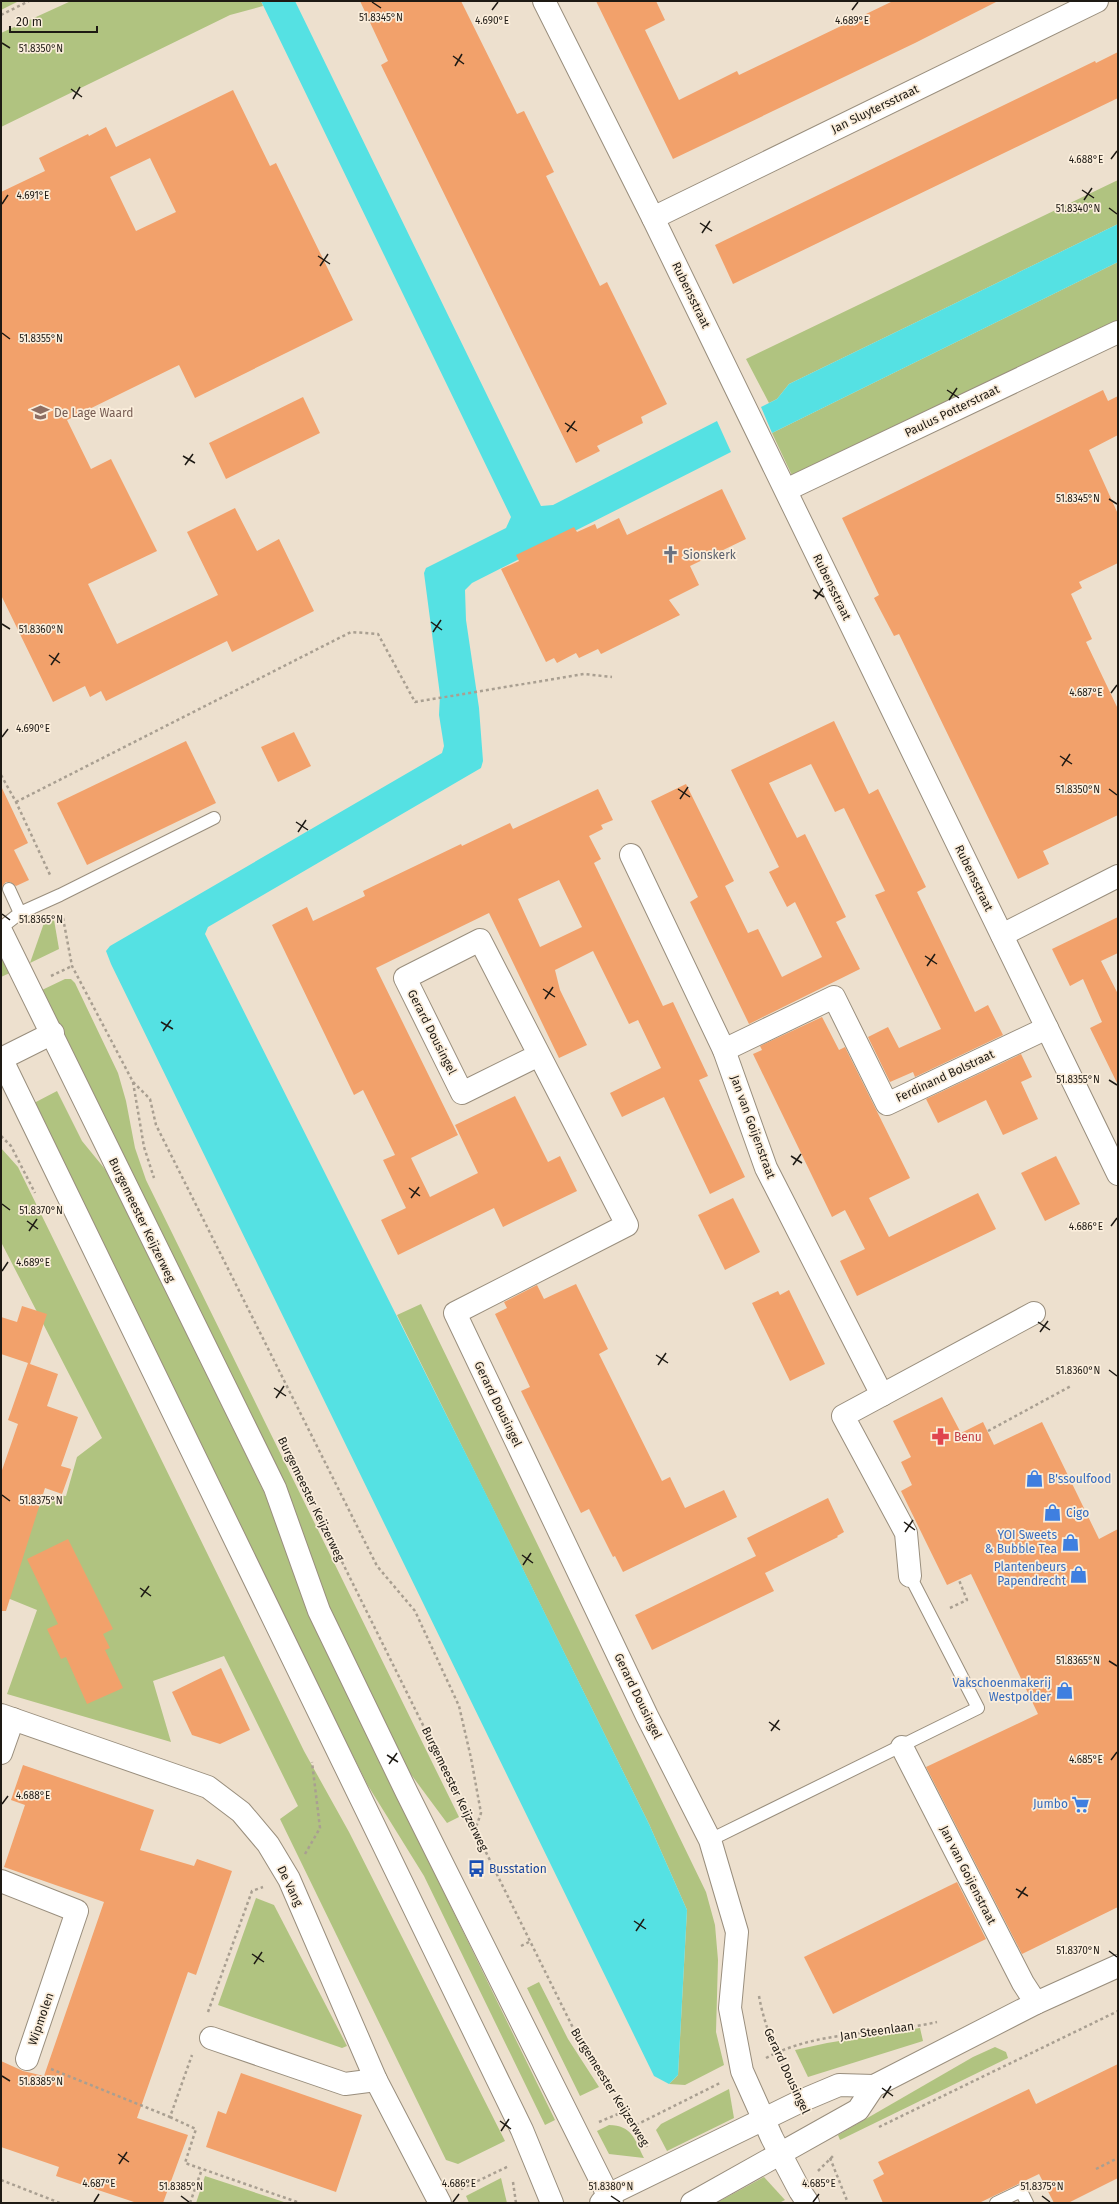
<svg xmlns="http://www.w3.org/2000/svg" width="1119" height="2204" viewBox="0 0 1119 2204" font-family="'Fira Sans',sans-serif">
<rect width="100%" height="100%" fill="#ede0ce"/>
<!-- green -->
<g fill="#b0c380">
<polygon points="1,1 19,1 1,10"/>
<polygon points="71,1 261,1 263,6 230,15 1,127 1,33"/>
<polygon points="1118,180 1118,224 789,384 777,399 769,403 746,359"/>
<polygon points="1118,262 1118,326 796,484 772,433"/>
<polygon points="53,914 59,949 30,963 44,923"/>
<polygon points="1,952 12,972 1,977"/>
<polygon points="65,979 71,979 75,983 118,1073 126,1101 135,1148 146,1180 459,1817 447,1823 407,1769 323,1594 42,990"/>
<polygon points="57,1091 82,1141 109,1174 265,1494 312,1622 555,2120 545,2125 424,1876 367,1784 194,1436 34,1103"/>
<polygon points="1,1148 18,1167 304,1751 349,1832 505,2141 458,2164 446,2160 280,1819 298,1806 224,1656 153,1681 171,1742 7,1694 37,1610 5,1597 22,1500 39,1507 51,1495 66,1496 77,1457 102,1438 1,1242"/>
<polygon points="421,1304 706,1892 715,1925 718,1960 716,2032 724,2065 685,2085 669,2084 678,2075 687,1910 649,1824 397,1315"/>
<polygon points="256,1898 274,1905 347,2046 342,2048 218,2005"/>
<polygon points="539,1982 568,2039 599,2087 580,2096 527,1988"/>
<polygon points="920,2028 923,2041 808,2077 795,2050 827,2043"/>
<polygon points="995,2047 1006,2052 1008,2058 840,2140 838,2135 973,2057"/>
<polygon points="729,2089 734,2118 667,2151 656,2130 661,2124"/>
<path d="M609,2125C632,2125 635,2140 644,2158L609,2154L597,2131Z"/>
<polygon points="205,2176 287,2203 196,2203"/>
<polygon points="764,2177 785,2200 779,2203 716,2203"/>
<polygon points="501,2178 507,2203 469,2203 466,2196"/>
</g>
<!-- water -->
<g fill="#55e1e3">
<polygon points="261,1 295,1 541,506 553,505 717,421 731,452 472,583 465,590 466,620 479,708 483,761 481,768 208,927 205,934 480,1482 649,1824 687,1910 678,2075 669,2084 654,2076 111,964 106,951 110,946 442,753 444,746 439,715 440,695 424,573 426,568 506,528 511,517"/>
<polygon points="1118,224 1118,262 772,433 761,407 777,399 789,384"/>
</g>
<!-- building -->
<g fill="#f2a16b" fill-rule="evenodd">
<polygon points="360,1 461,1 517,114 524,111 554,172 546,176 600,286 607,282 667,404 641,417 643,423 597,446 600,451 576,463 381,65 388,61"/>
<polygon points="596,1 656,1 665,20 645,30 679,100 737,71 739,75 893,1 998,1 915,43 673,159"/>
<polygon points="1118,52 1118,98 733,284 715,245 1095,61 1096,63"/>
<path d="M233,90L270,166L276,163L353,320L195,398L179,365L67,420L91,469L111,459L157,551L88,584L117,644L218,595L187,532L235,508L257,551L279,539L314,611L232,652L227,641L106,701L101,691L90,697L85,686L53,702L1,595V192L45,171L39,158L88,134L89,136L106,127L116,147ZM150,158L176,212L136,231L110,177Z"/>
<polygon points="1103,390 1108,401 1118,396 1118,435 1089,450 1118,514 1118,563 1079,582 1082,588 1071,594 1092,639 1086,642 1118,709 1118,815 1043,851 1049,864 1018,879 899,634 894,636 874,598 879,595 842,518"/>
<polygon points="303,397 320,433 226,479 209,443"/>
<polygon points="722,489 746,539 690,566 699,585 669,600 680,615 601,654 598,649 579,658 576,653 557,663 554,658 546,662 501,569 519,561 516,555 574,527 577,532 595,524 597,529 619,518 627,535"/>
<polygon points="834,721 869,794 878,789 926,887 917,892 975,1012 988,1005 1003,1035 915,1077 913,1072 890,1082 868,1037 888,1027 899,1048 941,1029 875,895 885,891 867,855 844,808 835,812 811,764 769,783 797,838 805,834 846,917 836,922 860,969 749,1024 690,902 698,897 651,801 686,784 734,881 725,886 748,933 758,929 782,977 822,957 795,902 787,907 769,872 779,867 731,770"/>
<polygon points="294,732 311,766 278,782 261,747"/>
<polygon points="186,741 216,803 87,865 57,803"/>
<polygon points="1,786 28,843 14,850 29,880 16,886 10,882 6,882 3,885 1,893"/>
<path d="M598,789L613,820L601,825L603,829L589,836L601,859L594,863L663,1006L673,1002L708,1076L699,1080L745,1177L710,1194L664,1097L622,1117L610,1093L661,1068L638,1020L629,1024L593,951L555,970L560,990L587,1045L559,1058L489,913L376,968L458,1135L411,1158L430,1197L478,1173L455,1125L515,1096L548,1162L560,1156L577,1191L503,1227L494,1208L398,1255L381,1220L406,1208L383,1160L395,1155L363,1090L354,1095L272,925L307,907L313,921L365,896L363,891L461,844L462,846L510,823L513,829ZM559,880L582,927L540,947L518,899Z"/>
<polygon points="1118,917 1118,953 1101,961 1118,994 1118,1085 1090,1028 1102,1022 1083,979 1070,986 1052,949"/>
<polygon points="822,1017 839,1050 845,1047 910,1178 869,1198 889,1237 978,1193 996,1229 857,1296 840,1261 865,1249 845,1210 832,1217 753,1054 762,1050 760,1046"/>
<polygon points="1021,1054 1032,1077 1021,1082 1038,1119 1003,1135 986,1100 938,1123 926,1099"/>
<polygon points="1056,1156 1080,1204 1045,1221 1021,1173"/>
<polygon points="733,1198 760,1252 725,1270 698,1215"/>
<polygon points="576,1284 608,1349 599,1354 662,1481 670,1477 685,1508 724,1490 737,1517 623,1572 615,1556 613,1557 589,1509 581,1513 521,1391 530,1387 495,1314 507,1308 504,1302 537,1285 544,1299"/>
<polygon points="789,1290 825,1364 790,1381 752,1303 778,1291 780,1295"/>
<polygon points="22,1306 47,1314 30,1364 58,1374 47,1406 78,1417 61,1466 71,1469 62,1494 45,1488 6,1611 1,1611 1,1473 18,1424 8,1420 28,1363 1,1354 1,1317 17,1322"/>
<polygon points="942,1397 961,1433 983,1422 994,1445 1042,1422 1099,1539 1118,1529 1118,1907 1022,1954 926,1767 1038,1714 971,1574 947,1585 901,1491 912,1485 901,1462 911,1457 893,1421"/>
<polygon points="828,1498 844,1532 837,1536 838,1537 765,1573 774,1591 652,1650 635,1615 756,1556 747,1538"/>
<polygon points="68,1539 113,1629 103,1634 110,1648 105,1650 123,1688 87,1704 66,1657 61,1659 47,1629 58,1624 27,1559"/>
<polygon points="221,1668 250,1730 220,1744 192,1735 172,1692"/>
<polygon points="23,1765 154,1810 140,1850 194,1866 197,1859 232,1871 196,1975 188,1972 137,2118 188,2135 163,2203 137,2203 56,2176 59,2167 1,2147 1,2061 23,2071 44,2076 104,1902 4,1867 25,1805 11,1800"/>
<polygon points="957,1882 986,1939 833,2014 804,1957"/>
<polygon points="1118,2064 1118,2178 1068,2203 1054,2203 1039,2174 979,2203 883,2203 873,2180 884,2174 878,2162 1029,2089 1036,2104"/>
<polygon points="241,2073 362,2115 336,2192 206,2147 218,2111 226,2114"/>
</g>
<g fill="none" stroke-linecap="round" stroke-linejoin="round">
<defs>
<g id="lane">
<polyline points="20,913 60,895 214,818"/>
<polyline points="1,928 20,913 9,889"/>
<polyline points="710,1840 978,1708 910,1576"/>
<polyline points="996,2203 1021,2191 1027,2203"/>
</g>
<g id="street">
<polyline points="544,1 653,218 1118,1174"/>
<polyline points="653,218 1097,1"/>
<polyline points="786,490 1118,332"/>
<polyline points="631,855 724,1050 766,1168 882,1395"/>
<polyline points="1002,935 1118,876"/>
<polyline points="724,1050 834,997 887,1104 1047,1028"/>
<polyline points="539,1055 462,1093 405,978 480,940 627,1225 455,1313 647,1716 710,1840 737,1932 730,2008 742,2071 772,2138 800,2191 808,2203"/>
<polyline points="1,1059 53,1033"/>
<polyline points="910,1576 906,1533 843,1416 1034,1313"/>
<polyline points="1,1715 208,1787 241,1812 268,1844 289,1879 376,2080 440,2203"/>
<polyline points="902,1747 1023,1983 1036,2003"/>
<polyline points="1,1753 13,1719"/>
<polyline points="1,1881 77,1911 27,2059"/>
<polyline points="211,2038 345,2084 376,2080"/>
</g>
<g id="secondary">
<polyline points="1,931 275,1488 319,1611 407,1793 612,2203"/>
<polyline points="1,1058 522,2130 552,2203"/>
<polyline points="601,2203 608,2195 801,2101 839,2085 874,2086 1036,2003 1118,1966"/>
<polyline points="692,2203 858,2110 874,2086"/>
</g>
</defs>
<!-- lane casing -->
<use href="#lane" stroke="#998e7d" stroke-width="14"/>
<!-- street casing -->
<use href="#street" stroke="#998e7d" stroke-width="24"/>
<!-- secondary casing -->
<use href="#secondary" stroke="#998e7d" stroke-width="24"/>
<!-- path -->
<g stroke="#a99f91" stroke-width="2.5" stroke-dasharray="3 3" stroke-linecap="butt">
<polyline points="1,15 29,1"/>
<polyline points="1,775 16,802 51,877"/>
<polyline points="16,802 351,632 378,634 415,702 584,674 612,677"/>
<polyline points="63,918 72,966 133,1082 144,1147 154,1178"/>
<polyline points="51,976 72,966"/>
<polyline points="133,1082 150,1099 156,1125 377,1566 415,1611 459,1706 471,1758 481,1813 475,1830"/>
<polyline points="1,1136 11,1146 35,1193"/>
<polyline points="988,1431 1071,1386"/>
<path d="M302,1481L582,2046C603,2079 629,2111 647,2147"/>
<polyline points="950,1608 967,1600 959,1580"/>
<polyline points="305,1854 320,1828 312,1762"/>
<polyline points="521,1946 529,1942"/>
<path d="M759,1996C764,2025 776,2052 789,2079"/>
<polyline points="208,2012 252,1891 263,1887"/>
<path d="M766,2058C818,2030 881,2035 937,2022"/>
<polyline points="51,2069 170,2117 192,2055"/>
<polyline points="170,2117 196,2129 185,2163 300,2203"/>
<polyline points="599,2122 625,2111"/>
<polyline points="636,2125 720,2083"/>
<polyline points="879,2127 1118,2011"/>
<polyline points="830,2158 848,2203"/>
<polyline points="1096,2169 1118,2158"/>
<polyline points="818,2171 833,2156"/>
<polyline points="1,2180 60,2203"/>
<polyline points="513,2182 516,2203"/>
<polyline points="461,2189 509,2166"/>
<polyline points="190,2203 202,2169"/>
</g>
<!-- lane -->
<use href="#lane" stroke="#fff" stroke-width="12"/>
<!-- street -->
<use href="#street" stroke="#fff" stroke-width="22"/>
<!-- secondary -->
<use href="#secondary" stroke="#fff" stroke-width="22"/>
</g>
<!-- ticks -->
<path fill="none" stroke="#1e1a14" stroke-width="1.5" d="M372,2L381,8M492,10L498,2M852,10L858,2M2,43L10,48M453,56L464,64M455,66L462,54M71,89L82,97M73,99L80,87M1111,159L1117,151M1082,190L1094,198M1084,200L1092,188M2,204L8,195M1109,208L1117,214M700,223L712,231M702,233L710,221M318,256L330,264M320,266L328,254M2,333L10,339M947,390L959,398M949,400L957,388M565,423L577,431M567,432L575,421M183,456L195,463M185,465L193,454M1109,499L1117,504M813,590L824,597M815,599L823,588M431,622L442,630M2,624L10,629M433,632L441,620M49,655L60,663M51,665L59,653M1111,693L1117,685M2,737L8,729M1060,756L1072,764M1062,766L1070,754M678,789L690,797M1109,789L1117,795M680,799L688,787M296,822L308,830M298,832L306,820M2,914L10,920M925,956L937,964M927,966L935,954M543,989L555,997M545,999L553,987M161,1022L173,1029M163,1031L171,1020M1109,1080L1117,1085M791,1156L802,1163M793,1165L801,1154M409,1188L420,1196M411,1198L419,1187M2,1204L10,1210M27,1221L38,1229M1111,1226L1117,1218M29,1231L37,1219M2,1271L8,1262M1038,1322L1050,1330M1040,1332L1048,1321M656,1355L668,1363M658,1365L666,1353M1109,1370L1117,1376M274,1388L286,1396M276,1398L284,1386M2,1495L10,1501M904,1522L915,1530M905,1532L913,1520M522,1555L533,1563M523,1565L531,1553M140,1588L151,1596M141,1597L149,1586M1109,1661L1117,1666M769,1722L780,1730M771,1731L779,1720M387,1755L398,1762M1111,1760L1117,1752M389,1764L397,1753M2,1804L8,1796M1016,1889L1028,1896M1018,1898L1026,1887M634,1921L646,1929M636,1931L644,1919M1109,1951L1117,1957M252,1954L264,1962M254,1964L262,1952M2,2076L10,2081M882,2088L893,2096M883,2098L891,2086M500,2121L511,2129M501,2131L509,2119M118,2154L129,2162M119,2164L127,2152M181,2196L189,2202M611,2196L620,2202M1042,2196L1050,2202M94,2202L99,2194M453,2202L459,2194M813,2202L819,2194"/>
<!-- icons -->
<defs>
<symbol id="school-bare" viewBox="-9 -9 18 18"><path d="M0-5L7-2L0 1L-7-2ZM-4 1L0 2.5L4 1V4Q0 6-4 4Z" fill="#8d6e63" stroke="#faeddb" stroke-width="2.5" paint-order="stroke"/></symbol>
<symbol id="church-bare" viewBox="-9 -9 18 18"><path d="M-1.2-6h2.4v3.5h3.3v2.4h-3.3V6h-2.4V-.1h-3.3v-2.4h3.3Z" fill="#6b7280" stroke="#faeddb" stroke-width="2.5" paint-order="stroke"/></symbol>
<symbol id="pharmacy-bare" viewBox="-9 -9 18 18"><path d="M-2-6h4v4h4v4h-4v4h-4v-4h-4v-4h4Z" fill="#e0444e" stroke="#faeddb" stroke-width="2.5" paint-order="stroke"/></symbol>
<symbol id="shop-bare" viewBox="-9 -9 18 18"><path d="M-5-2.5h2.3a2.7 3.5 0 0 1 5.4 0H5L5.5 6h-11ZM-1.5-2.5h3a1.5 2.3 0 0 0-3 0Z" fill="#3f7fe0" stroke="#faeddb" stroke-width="2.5" paint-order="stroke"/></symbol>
<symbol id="supermarket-bare" viewBox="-9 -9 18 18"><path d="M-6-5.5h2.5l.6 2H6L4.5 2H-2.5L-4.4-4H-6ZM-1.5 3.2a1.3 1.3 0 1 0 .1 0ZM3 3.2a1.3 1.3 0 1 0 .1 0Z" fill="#3f7fe0" stroke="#faeddb" stroke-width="2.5" paint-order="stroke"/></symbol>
<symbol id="bus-bare" viewBox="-9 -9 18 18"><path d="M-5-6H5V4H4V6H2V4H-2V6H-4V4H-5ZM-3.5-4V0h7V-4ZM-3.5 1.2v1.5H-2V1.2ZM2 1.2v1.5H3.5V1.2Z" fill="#1a4fb4" stroke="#faeddb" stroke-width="2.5" paint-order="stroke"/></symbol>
</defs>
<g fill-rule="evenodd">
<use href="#school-bare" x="28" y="400" width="25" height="25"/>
<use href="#church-bare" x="658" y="542" width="25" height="25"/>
<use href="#pharmacy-bare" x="928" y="1424" width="25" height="25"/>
<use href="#shop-bare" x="1022" y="1466" width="25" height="25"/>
<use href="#shop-bare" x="1040" y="1500" width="25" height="25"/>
<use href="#shop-bare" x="1058" y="1530" width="25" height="25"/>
<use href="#shop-bare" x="1066" y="1562" width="25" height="25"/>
<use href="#shop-bare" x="1052" y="1678" width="25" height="25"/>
<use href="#supermarket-bare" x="1068" y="1792" width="25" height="25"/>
<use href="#bus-bare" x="464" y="1856" width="25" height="25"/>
</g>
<g text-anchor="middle" stroke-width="3.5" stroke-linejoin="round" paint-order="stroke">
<!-- street labels -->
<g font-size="12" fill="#1e1a14" stroke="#faeddb">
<text transform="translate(875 109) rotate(-26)" y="4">Jan Sluytersstraat</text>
<text transform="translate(691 295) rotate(64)" y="4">Rubensstraat</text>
<text transform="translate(952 411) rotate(-26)" y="4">Paulus Potterstraat</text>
<text transform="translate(832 587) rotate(64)" y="4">Rubensstraat</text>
<text transform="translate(974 878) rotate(64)" y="4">Rubensstraat</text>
<text transform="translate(432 1032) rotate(63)" y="4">Gerard Dousingel</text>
<text transform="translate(945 1076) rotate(-25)" y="4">Ferdinand Bolstraat</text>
<text transform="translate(753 1127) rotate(70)" y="4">Jan van Goijenstraat</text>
<text transform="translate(142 1220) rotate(64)" y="4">Burgemeester Keijzerweg</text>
<text transform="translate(498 1404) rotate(64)" y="4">Gerard Dousingel</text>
<text transform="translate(311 1499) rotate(64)" y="4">Burgemeester Keijzerweg</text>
<text transform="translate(638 1696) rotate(64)" y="4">Gerard Dousingel</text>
<text transform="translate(455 1789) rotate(64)" y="4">Burgemeester Keijzerweg</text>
<text transform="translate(968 1875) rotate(63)" y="4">Jan van Goijenstraat</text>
<text transform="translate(290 1886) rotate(64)" y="4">De Vang</text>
<text transform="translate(41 2019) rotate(-71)" y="4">Wipmolen</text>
<text transform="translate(877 2031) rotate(-8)" y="4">Jan Steenlaan</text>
<text transform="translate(787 2071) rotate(65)" y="4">Gerard Dousingel</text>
<text transform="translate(610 2087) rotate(58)" y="4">Burgemeester Keijzerweg</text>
</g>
<!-- education labels -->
<g font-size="12" fill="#785e54" stroke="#faeddb" text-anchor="start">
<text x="54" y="417">De Lage Waard</text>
</g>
<!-- worship labels -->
<g font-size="12" fill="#5b616d" stroke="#faeddb" text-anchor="start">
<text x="683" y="559">Sionskerk</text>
</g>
<!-- health labels -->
<g font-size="12" fill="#be3a42" stroke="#faeddb" text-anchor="start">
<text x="954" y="1441">Benu</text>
</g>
<!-- shop labels -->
<g font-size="12" fill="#366cbe" stroke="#faeddb" text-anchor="end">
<text x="1048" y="1483" text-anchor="start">B'ssoulfood</text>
<text x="1066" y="1517" text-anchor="start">Cigo</text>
<text x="1057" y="1539">YOI Sweets<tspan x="1057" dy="14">&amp; Bubble Tea</tspan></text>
<text x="1066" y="1571">Plantenbeurs<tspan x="1066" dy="14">Papendrecht</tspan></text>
<text x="1051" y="1687">Vakschoenmakerij<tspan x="1051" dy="14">Westpolder</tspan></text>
<text x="1068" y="1808">Jumbo</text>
</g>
<!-- transit labels -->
<g font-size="12" fill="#164399" stroke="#faeddb" text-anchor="start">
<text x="489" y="1873">Busstation</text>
</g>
</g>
<g font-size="10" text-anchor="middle" fill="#1e1a14" stroke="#faeddb" stroke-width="3.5" stroke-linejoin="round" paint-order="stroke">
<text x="381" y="21">51.8345°N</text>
<text x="492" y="24">4.690°E</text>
<text x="852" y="24">4.689°E</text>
<text x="41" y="52">51.8350°N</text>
<text x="1086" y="163">4.688°E</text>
<text x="33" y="199">4.691°E</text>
<text x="1078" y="212">51.8340°N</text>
<text x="41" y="342">51.8355°N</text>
<text x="1078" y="502">51.8345°N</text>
<text x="41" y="633">51.8360°N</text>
<text x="1086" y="696">4.687°E</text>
<text x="33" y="732">4.690°E</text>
<text x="1078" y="793">51.8350°N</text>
<text x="41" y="923">51.8365°N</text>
<text x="1078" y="1083">51.8355°N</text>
<text x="41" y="1214">51.8370°N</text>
<text x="1086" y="1230">4.686°E</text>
<text x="33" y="1266">4.689°E</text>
<text x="1078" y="1374">51.8360°N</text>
<text x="41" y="1504">51.8375°N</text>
<text x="1078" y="1664">51.8365°N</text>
<text x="1086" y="1763">4.685°E</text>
<text x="33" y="1799">4.688°E</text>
<text x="1078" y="1954">51.8370°N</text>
<text x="41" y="2085">51.8385°N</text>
<text x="99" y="2187">4.687°E</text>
<text x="459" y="2187">4.686°E</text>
<text x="819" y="2187">4.685°E</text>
<text x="181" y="2190">51.8385°N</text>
<text x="611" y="2190">51.8380°N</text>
<text x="1042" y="2190">51.8375°N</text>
</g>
<!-- border -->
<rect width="1119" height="2204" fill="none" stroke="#1e1a14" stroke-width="4"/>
<!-- scale -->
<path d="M10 26v6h87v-6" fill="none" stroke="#1e1a14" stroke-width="2"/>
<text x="16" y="26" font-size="12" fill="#1e1a14" stroke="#faeddb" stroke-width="3" paint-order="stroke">20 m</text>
</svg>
